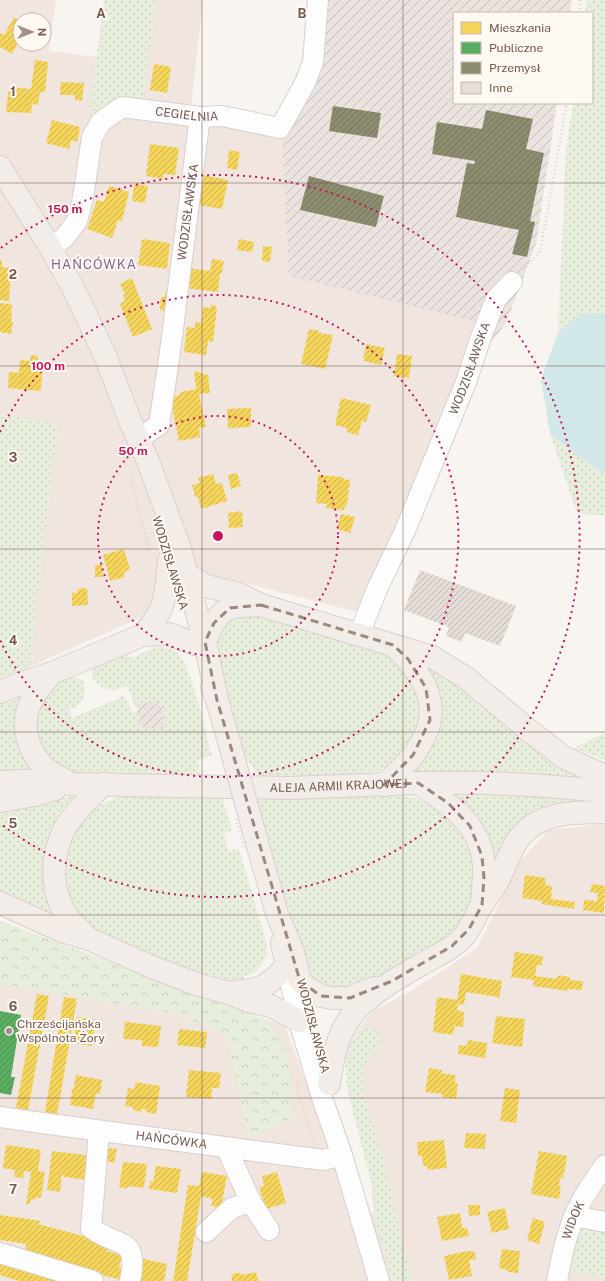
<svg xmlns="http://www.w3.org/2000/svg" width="605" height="1281" viewBox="0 0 605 1281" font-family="'Public Sans',sans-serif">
<defs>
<pattern id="industrial-furrows" width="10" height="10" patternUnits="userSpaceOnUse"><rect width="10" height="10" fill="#eae3df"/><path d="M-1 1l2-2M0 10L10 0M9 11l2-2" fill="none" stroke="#c2bbb7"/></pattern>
<pattern id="grass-dots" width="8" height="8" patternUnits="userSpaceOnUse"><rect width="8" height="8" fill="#e8eedc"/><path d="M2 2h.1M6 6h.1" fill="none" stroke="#cacebf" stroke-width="1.8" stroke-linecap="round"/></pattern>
<pattern id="forest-crowns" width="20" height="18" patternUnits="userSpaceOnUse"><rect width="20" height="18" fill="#e8eedc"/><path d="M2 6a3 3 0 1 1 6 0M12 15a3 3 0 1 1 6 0" fill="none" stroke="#cacebf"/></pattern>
<pattern id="homes-hatch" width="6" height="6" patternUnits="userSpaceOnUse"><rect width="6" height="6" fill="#f6d55c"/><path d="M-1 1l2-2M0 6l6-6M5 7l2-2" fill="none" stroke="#ccb04e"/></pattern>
<pattern id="public-hatch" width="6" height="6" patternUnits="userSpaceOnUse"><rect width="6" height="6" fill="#5aae61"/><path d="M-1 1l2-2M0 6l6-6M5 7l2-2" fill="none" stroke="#4f9152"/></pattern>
<pattern id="industry-hatch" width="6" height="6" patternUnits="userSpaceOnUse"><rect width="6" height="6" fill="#8c8c6e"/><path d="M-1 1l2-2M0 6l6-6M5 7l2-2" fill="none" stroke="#77755d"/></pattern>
<pattern id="building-hatch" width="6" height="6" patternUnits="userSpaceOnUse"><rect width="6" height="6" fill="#e5ddd7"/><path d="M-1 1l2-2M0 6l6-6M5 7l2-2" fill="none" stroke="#beb6b1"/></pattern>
</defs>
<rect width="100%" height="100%" fill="#f8f4f0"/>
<!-- residential -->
<g fill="#f0e6df" fill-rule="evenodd">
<path d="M0,0H56L49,51L97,57L89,115L143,97L156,0H203L191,107L282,136L480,323L455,391L358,612L229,579L29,667L58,424L0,415ZM20,20H44V44H20Z"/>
<polygon points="605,824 605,1281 0,1281 0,921 214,1004 285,1025 319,1119 342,1177 350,1213 374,1213 371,1177 351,1038 373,1011 411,991 477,948 520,861 549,830"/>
</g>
<!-- industrial -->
<g fill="url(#industrial-furrows)">
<polygon points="322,0 572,0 570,13 454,13 454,103 557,103 536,244 507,321 455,391 480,323 289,276 282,136"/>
<polygon points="139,700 166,703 164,730 136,728"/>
</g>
<!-- grass -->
<g fill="url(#grass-dots)">
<polygon points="104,0 156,0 143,97 89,116"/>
<polygon points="587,0 605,0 605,315 601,313 580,314 558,333 566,149 573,103 592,103 592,13 585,13"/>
<polygon points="0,415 58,423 29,667 0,678"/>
<polygon points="550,434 601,473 605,474 605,516 577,513"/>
<path d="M240,614L266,616L384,653C390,657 396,660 401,665C405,669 408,676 411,681C429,711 414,751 384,768C377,772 369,774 361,776L259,777L245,756L215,661V637L231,618Z"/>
<path d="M156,647C163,647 172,647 177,652C191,663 206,735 212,755L198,761L200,774H77C67,770 57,766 50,758C37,743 32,718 42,700C48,690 61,680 70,675L84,681C88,696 82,704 69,710L72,718L124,696L132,711L140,713L138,727L163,729L164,704L141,702L140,708L135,707L127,686C123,687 118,690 114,690C106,691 92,683 92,674C93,671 95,667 95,664L126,651L130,658Z"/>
<polygon points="429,663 579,771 578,779 413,773 425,759 436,738 439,692 435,681 427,665"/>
<path d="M23,691C17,707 14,725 18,743C19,747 22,752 24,757C26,763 32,767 33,773L0,772V698Z"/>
<polygon points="605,733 605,760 574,748"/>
<path d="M457,792L576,797V806L497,863L494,861C484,836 479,812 455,795V794Z"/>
<path d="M72,796L74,798C48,826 36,855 47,894C49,901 53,909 56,917L0,896V808Z"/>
<path d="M123,796L222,797L232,830L224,834L228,851L239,849L266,941L267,953L263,963L255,973L244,976L247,986C228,981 208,979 190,972C171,966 151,955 132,946C116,939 98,933 85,920C67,902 60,870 68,846C77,820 97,803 123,796Z"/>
<path d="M387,796C400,796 412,796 423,801C432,805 442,812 449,818C474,842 483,887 465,918C460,927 453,934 445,941L356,990H334L312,981L304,970L256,799Z"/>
<polygon points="361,1028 379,1030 379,1043 364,1066 364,1094 384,1160 411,1281 392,1281 376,1220 371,1181 347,1089 345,1062 351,1038"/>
<polygon points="580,1222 605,1227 605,1278 570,1271"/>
</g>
<!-- forest -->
<polygon fill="url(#forest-crowns)" points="0,921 268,1020 287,1054 294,1117 249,1139 227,1035 177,1014 0,984"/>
<!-- water -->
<polygon fill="#d2e8e8" points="601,313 605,315 605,474 601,473 550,434 541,379 558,333 580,314"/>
<!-- homes -->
<g fill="url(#homes-hatch)">
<polygon points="14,17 20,21 20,40 12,54 0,47 0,33 4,35"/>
<polygon points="35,60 48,62 45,92 40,92 38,105 32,104 31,113 6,112 9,87 31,89"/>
<polygon points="154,64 171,67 167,93 150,90"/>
<polygon points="61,82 84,83 82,101 75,100 75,95 60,95"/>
<polygon points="52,120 80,127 77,142 71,140 69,149 46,143"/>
<polygon points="150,144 179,148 175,175 164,174 163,179 146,176"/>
<polygon points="229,150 240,152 237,170 227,168"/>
<polygon points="203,175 228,180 222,209 198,205"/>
<polygon points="134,184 148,186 145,203 132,201"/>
<polygon points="109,186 129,192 122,221 118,220 112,238 87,229 97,200 104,202"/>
<polygon points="142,239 170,243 167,269 138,265"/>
<polygon points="239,239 254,242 252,252 237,250"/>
<polygon points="263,246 272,247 270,262 262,261"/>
<polygon points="212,259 224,261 222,273 220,273 218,292 185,288 187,268 210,271"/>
<polygon points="0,260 2,260 2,267 11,268 9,301 0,300"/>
<polygon points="132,278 152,329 133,337 120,304 125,301 123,295 125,294 120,284"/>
<polygon points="165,292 171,292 169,311 160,310 161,297 165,297"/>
<polygon points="0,303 12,304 11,313 12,313 11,322 13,322 11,334 0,332"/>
<polygon points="211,305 216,305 215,308 217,308 213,342 208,341 206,355 184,352 187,327 195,328 195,322 201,323 203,307 210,308"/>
<polygon points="309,329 319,331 319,333 333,335 325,369 301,364"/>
<polygon points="366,344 385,348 381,365 363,361"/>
<polygon points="397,354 412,356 409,378 394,376"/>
<polygon points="31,355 38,356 37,362 43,362 41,391 8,388 9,372 19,373 20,360 30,361"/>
<polygon points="194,371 208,375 210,393 199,394 206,427 199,428 200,437 179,441 170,397 180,395 180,392 196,389"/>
<polygon points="341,398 371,405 366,422 362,421 358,435 346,432 347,428 335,425"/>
<polygon points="251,408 251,427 228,428 227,409"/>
<polygon points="237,473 241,486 231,489 228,475"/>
<polygon points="213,474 216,484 222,483 227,501 201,509 198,497 195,497 192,485 200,483 198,478"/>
<polygon points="318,475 342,477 344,478 343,479 350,480 347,505 345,506 344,510 326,508 327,504 316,503"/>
<polygon points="242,511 243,527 229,528 228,513"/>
<polygon points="341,514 355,517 350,533 337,529"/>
<polygon points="124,549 130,570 124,572 125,577 110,581 103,555"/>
<polygon points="102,564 103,577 95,577 95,565"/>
<polygon points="87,588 88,605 72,606 72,593 77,593 77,589"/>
<polygon points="525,875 546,878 545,885 552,886 551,899 575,902 574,909 542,904 542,901 522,898"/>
<polygon points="592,884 605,886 604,913 583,910 584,900 597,901 598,893 590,892"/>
<polygon points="515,952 543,956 542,965 537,965 535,976 557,979 558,975 570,977 570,980 583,981 582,990 568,989 568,991 533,986 534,980 511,977"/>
<polygon points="461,974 502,981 499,999 498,997 466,992 464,1005 458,1004 457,1010 464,1012 463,1027 455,1026 453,1035 433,1032 437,997 457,1000"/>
<polygon points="37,994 49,996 28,1110 16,1108"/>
<polygon points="64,997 77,999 57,1115 45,1112"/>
<polygon points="496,1016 525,1019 522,1047 492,1043"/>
<polygon points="77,1017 96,1020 92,1046 73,1043"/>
<polygon points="125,1022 161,1026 158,1047 142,1046 142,1040 123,1039"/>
<polygon points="179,1029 207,1032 205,1048 177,1045"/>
<polygon points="468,1040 487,1043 487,1045 485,1058 458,1054 459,1045 467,1046"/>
<polygon points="429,1068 442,1070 441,1073 455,1075 455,1083 458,1083 456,1099 442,1097 442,1094 425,1092"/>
<polygon points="189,1070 221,1073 219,1088 212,1088 211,1099 186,1097"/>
<polygon points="76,1075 102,1080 100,1094 96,1093 93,1109 70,1105 72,1090 73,1088 74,1088"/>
<polygon points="136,1082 160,1086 156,1114 146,1112 146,1109 142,1109 141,1112 133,1110 133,1107 125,1106 128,1088 134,1089"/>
<polygon points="505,1088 520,1090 516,1123 500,1121"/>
<polygon points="466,1133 486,1134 485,1149 464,1148"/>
<polygon points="444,1140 447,1168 428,1170 427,1166 423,1166 422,1156 418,1156 417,1142"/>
<polygon points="6,1145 41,1150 38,1171 45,1172 41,1198 36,1197 35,1200 31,1199 30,1204 26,1204 31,1172 24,1171 23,1178 14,1177 15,1170 3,1168"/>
<polygon points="108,1148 117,1149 114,1163 106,1161"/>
<polygon points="52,1151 92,1156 88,1180 64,1177 62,1173 60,1192 47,1190"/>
<polygon points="539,1151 567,1156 563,1178 560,1178 559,1186 561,1187 559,1199 531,1194"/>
<polygon points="123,1162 147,1164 144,1188 128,1186 127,1189 119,1187"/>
<polygon points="156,1166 181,1169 177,1193 149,1189 150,1181 153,1182"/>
<polygon points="202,1172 227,1176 221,1208 211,1206 213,1199 201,1196 187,1281 173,1281 188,1185 199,1186"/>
<polygon points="277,1172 286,1203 266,1209 259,1187 264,1186 262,1176"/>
<polygon points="468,1205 480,1205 480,1215 469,1216"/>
<polygon points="505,1208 509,1229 492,1233 487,1212"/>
<polygon points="460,1213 462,1228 467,1228 469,1236 442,1241 437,1217"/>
<polygon points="0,1215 41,1221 38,1224 94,1239 93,1242 109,1246 106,1251 122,1255 119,1268 124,1269 121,1280 30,1256 25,1251 26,1244 0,1240"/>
<polygon points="533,1218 545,1222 539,1244 527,1240"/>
<polygon points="502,1249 520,1251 518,1273 508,1272 508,1270 499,1268"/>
<polygon points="467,1251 475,1252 476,1259 469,1260 472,1276 449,1280 444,1256"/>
<polygon points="139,1258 167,1264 164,1281 134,1281"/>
<polygon points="0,1262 63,1281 19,1281 9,1278 0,1275"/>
<polygon points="256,1272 258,1281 232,1281 231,1277 234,1273 239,1273 243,1275"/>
</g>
<!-- public -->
<polygon fill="url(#public-hatch)" points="0,1011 21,1015 11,1077 15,1077 11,1095 0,1093"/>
<!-- industry -->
<g fill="url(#industry-hatch)">
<polygon points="333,106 381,113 377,138 329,131"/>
<polygon points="486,110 533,119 526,149 544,153 530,221 535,222 527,257 512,254 519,230 456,217 467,163 474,164 475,161 432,154 437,122 482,129"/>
<polygon points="309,176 384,196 376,227 300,210"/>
</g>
<!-- building -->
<polygon fill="url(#building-hatch)" points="420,570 516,606 500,646 465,633 462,642 446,636 449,627 404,610"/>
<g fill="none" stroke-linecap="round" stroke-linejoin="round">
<defs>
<g id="minor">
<path id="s1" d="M50,247L64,238L77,221L83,198L92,137L101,122L122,107L200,117L222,116L280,128L305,83L313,62L318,0"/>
<path id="s2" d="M138,439L159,425L170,352L200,117"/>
<path id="s3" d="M359,635L377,589L404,533L466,382L481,337L496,299L512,282"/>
<polyline points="287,966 299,1021 322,1098 342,1155 379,1281"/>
<path id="s4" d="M0,1117L42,1123L323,1160L342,1155"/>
<path d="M99,1131L91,1228C117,1248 140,1235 130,1281"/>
<polyline points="226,1147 251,1202 269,1230"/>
<polyline points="574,1216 605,1222"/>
<polyline points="206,1232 232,1208 251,1202"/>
<polyline points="0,1253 93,1281"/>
<path id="s5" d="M557,1281C562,1254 568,1226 581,1202C588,1189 597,1177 605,1165"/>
</g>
<g id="major">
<polyline points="0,167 50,247 73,288 105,355 131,423 148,461 180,549 207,651 217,700"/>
<polyline points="188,575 206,586 239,594 261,605 432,657 466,678 526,728 563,757 605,776"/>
<path d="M143,635C147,630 152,624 156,618C167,601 167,581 169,561"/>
<path d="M205,642C210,630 217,612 231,608C239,605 250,606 259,605"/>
<path d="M52,673C43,684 32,695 28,709C21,730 30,754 46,769C52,774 60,778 67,781"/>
<polyline points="212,687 217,700 233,756"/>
<polyline points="0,692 19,684 52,673 143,635 169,634 195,644"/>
<path id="s6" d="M0,782L45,780L72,784L289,788L418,783H483L533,785L605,791"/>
<path d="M418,783C450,805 482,824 484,867C484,880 483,892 482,905"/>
<path d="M384,785C394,775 406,765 414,754C421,744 428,732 430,720C435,690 414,665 394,646"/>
<polyline points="0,801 35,795 55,789"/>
<polyline points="246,803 277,914 293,952 300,981 309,989 321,996 333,998 350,998 374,988"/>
<polyline points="0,903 62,931 89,939 152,967 199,985 226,992 249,1001 271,1006 299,1021"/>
<path d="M89,939C82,932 75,926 69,919C50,893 50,856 65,828C74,812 90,798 103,784"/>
<path d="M231,992C262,990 265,988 287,966L282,943"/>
<path d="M329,1084C332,1064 335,1042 346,1024C360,999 397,978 422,964C436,956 454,948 464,936C472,926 476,915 482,904C487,897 492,891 496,884C508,864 511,840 532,826C553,811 580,813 605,812"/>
</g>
</defs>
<!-- minor casing -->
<use href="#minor" stroke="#d7d0cc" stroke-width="22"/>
<!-- major casing -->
<use href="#major" stroke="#d9d0cc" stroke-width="24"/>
<!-- path -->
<g stroke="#dad3d1" stroke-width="2.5" stroke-dasharray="1 3" stroke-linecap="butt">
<polyline points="579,13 580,0"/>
<polyline points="523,270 540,252 567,103"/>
<polyline points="131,474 139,511 151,556"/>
<polyline points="298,1083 297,1092 313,1141"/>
</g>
<!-- minor -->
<use href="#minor" stroke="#fefdfd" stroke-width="20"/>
<!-- major -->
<use href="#major" stroke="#f2ede8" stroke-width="22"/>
<defs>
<polyline id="major-bridge" points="233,756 246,803"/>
</defs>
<!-- major-bridge casing -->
<use href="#major-bridge" stroke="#d9d0cc" stroke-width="24" stroke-linecap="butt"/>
<!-- path-bridge -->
<polyline stroke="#dad3d1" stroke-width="2.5" stroke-dasharray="1 3" stroke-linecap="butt" points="236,819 244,849"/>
<!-- major-bridge -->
<use href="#major-bridge" stroke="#f2ede8" stroke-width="22"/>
</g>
<!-- marked area -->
<path fill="none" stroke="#9d8880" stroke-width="3" stroke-dasharray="8 5" stroke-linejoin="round" d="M261,605L393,645L408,659L426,688L430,720L413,755L384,785L418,783L448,803L470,826L482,856L484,878L482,905L469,929L452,946L392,981L350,998L321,996L300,981L217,700L205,642L214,623L230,608Z"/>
<!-- grid -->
<path fill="none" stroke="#765a50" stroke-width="1" stroke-opacity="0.55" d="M202,0V1281M403,0V1281M0,183H605M0,366H605M0,549H605M0,732H605M0,915H605M0,1098H605"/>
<!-- distance rings -->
<g fill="none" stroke="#c2185b" stroke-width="2" stroke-dasharray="2 4">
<circle cx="218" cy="536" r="120"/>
<path d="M0 432A241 241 0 1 1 0 640"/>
<path d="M1 248A361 361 0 1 1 1 824"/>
</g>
<!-- markers -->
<circle fill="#a49088" stroke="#fef9f3" stroke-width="1.5" cx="9" cy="1031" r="4"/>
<g text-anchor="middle" stroke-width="4" stroke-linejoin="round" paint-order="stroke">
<!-- street labels -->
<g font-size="12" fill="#765a50" stroke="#fef9f3">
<text dy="4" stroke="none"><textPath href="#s1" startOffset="232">CEGIELNIA</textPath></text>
<text dy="4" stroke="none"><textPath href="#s2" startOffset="240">WODZISŁAWSKA</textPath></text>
<text dy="4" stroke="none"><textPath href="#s3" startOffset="289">WODZISŁAWSKA</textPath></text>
<text transform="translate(170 563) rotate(73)" y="4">WODZISŁAWSKA</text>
<text dy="4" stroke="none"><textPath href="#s6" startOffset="339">ALEJA ARMII KRAJOWEJ</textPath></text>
<text transform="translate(313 1026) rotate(75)" y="4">WODZISŁAWSKA</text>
<text dy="4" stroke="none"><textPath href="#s4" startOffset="173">HAŃCÓWKA</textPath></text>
<text dy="4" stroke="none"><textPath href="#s5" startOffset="63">WIDOK</textPath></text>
</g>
<!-- poi labels -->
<g font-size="12" fill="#765a50" stroke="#fef9f3" text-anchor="start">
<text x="17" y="1028">Chrześcijańska<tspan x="17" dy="14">Wspólnota Żory</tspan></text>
</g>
<!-- neighbourhood labels -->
<g font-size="13" letter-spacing="1" fill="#7f6991" stroke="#fef9f3">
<text x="94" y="269">HAŃCÓWKA</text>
</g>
</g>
<g font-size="13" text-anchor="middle" font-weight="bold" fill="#765a50" stroke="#fef9f3" stroke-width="4" stroke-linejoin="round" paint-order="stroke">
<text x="101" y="18">A</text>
<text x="302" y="18">B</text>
<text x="13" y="96">1</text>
<text x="13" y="279">2</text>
<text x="13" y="462">3</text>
<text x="13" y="645">4</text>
<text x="13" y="828">5</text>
<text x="13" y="1011">6</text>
<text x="13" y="1194">7</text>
</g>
<circle cx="218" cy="536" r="6" fill="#c2185b" stroke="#fef9f3" stroke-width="2"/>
<g font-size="12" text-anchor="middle" font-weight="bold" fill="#c2185b" stroke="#fef9f3" stroke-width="4" stroke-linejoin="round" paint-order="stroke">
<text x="65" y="213">150 m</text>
<text x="48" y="370">100 m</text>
<text x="133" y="455">50 m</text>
</g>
<!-- legend -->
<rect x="453" y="12" width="140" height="92" fill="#fef9f3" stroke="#c8b9b2"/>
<rect x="461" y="22" width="20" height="12" fill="#f6d55c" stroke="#c8b9b2"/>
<text x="489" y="32" font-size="12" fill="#765a50">Mieszkania</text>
<rect x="461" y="42" width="20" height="12" fill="#5aae61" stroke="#c8b9b2"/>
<text x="489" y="52" font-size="12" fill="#765a50">Publiczne</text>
<rect x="461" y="62" width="20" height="12" fill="#8c8c6e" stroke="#c8b9b2"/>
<text x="489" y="72" font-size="12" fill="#765a50">Przemysł</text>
<rect x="461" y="82" width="20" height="12" fill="#e5ddd7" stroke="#c8b9b2"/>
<text x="489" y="92" font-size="12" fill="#765a50">Inne</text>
<!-- north arrow -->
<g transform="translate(32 32) rotate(90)"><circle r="19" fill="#fef9f3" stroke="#c8b9b2"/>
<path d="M0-3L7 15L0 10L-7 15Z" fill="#a49088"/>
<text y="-6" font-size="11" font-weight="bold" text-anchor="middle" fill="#765a50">N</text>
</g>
</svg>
